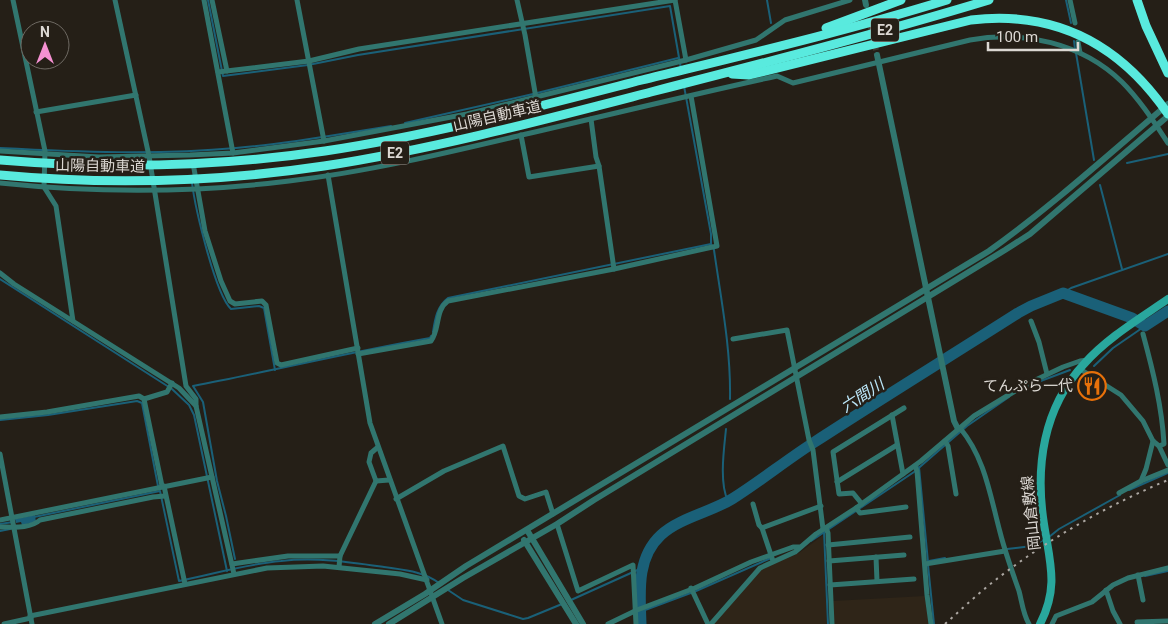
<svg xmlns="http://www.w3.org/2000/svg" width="1168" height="624" viewBox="0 0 1168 624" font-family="Roboto,'Noto Sans JP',sans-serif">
<rect width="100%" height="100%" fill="#251f17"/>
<!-- built -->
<g fill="#2f2518">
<polygon points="822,536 823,536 827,624 713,624 762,569 799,553"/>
<polygon points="925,596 929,624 833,624 833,601"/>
</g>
<!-- water -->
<polygon fill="#1a6078" points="35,515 36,522 22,525 21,522 16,523 15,519"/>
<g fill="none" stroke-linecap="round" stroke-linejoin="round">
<!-- stream -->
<g stroke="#1a6078" stroke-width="2">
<polyline points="208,0 223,76 308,65 358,55 670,6 681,69"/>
<polyline points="767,0 771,23"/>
<polyline points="1066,0 1071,23"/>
<polyline points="1074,41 1075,49"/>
<polyline points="1076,53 1094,160"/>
<path d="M684,86L711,234V244L714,250C721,299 731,349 730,399"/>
<polyline points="405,123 533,94 678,58"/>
<path d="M0,148C78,152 158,155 236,148C288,144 339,134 391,126"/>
<polyline points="1127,163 1168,154"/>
<path d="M192,183C195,207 215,294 231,309L259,306L264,308L275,370"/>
<polyline points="1100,185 1122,269"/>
<polyline points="0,279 172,389 189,405 194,415 227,571"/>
<polyline points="1063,293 1071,288 1168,254"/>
<path d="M433,332C435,319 437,306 448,298L711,244"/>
<polyline points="1094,366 1113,348 1145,326"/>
<polyline points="1018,392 1038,382 1070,370"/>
<polyline points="0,420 48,415 137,401 142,403 158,486"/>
<path d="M726,429C724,449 719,483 728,501"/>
<polyline points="919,467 928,562"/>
<polyline points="1129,490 1168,473"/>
<path d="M34,517L160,491L179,581C213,574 247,564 281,561C316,557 349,562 384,567C403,570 423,571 439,583"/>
<polyline points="0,524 13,522"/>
<polyline points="0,531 10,529"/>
<polyline points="824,532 828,624"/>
<polyline points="1049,537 1059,529 1120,495"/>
<polyline points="811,541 914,472 967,426 1009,397"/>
<polyline points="1007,549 1032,546 1045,539"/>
<path d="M235,559L226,516L217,481L203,402L193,386C272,371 350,352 430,338L431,336"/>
<polyline points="929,561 945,558"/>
<polyline points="928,565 934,624"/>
<polyline points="1145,576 1168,571"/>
<polyline points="448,590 463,600 523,619 528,618 562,604"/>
<polyline points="571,600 642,568"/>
<polyline points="637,613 696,591 771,558"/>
</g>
<!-- river -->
<path stroke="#1a6078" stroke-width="11" d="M641,624C640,593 636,558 661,535C679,518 711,512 732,499C759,482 784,462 810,445C879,400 949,357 1018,313L1031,306L1063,293L1132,318L1145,326L1168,311"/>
<!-- tertiary-tunnel -->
<polyline stroke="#403b33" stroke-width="6" stroke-dasharray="6 3" stroke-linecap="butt" points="867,9 877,55"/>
<!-- minor -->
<g stroke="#31766f" stroke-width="5">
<polyline points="13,0 45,151 44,187 56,206 73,321"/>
<polyline points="115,0 149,156 186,386 196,399 196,406 234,574"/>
<polyline points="204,0 233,153"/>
<polyline points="212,0 227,71"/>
<polyline points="297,0 324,141"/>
<polyline points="517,0 525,35 536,98"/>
<polyline points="675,0 686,60"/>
<polyline points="1070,0 1075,23"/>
<polyline points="1078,42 1080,53"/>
<polyline points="218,72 309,61 359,49 675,0"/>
<polyline points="36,112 136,95"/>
<polyline points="591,119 596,157 599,166 614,269"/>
<polyline points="521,135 529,177 599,166"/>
<polyline points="0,151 99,157 190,155 233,153 324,141 467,114 686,60 756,40 785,20 850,0"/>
<polyline points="193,163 205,231 221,281 230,301 235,304 262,301 266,305 277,363 281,365 358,348"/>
<polyline points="328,175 370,423 442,624"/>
<path d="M0,183C95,193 193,193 289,181C366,172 442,154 518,136C604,116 690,95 777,76L793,83L970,40C1023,30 1082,43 1122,82C1140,100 1154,122 1168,143"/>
<polyline points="0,273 14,284 179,388 196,406"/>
<polyline points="1031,321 1039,342 1047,374"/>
<path d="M1143,334C1153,371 1162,407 1164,444L1159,446"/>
<polyline points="733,339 787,330 809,440 813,450 823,529"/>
<path d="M358,354L431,341C440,329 435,310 448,301L614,269L717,246L691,96"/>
<polyline points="1080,369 1121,395 1143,421 1153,441 1159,446 1168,465"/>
<polyline points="144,399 167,392 172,383"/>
<polyline points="892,415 903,474"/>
<polyline points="0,417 47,412 139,396 144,399 162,486"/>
<path d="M960,428C985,458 990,495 1000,532C1005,552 1012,571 1019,591C1022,602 1023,614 1029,624"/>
<polyline points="945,441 948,446 956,494"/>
<polyline points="378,447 371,453 369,462 376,481 389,480"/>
<polyline points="0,454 32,624"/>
<polyline points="915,466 917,471 927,595 931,624"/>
<polyline points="1141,481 1146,469 1153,441"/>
<polyline points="837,482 897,445"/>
<polyline points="164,486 185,584"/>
<polyline points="1119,493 1141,481 1168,470"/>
<polyline points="396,499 444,471 503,446 519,496 525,499 546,492 553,514"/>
<polyline points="753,504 759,525 762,528"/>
<polyline points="862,504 853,493 839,494 833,452 904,408"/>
<polyline points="856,508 860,513 906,507"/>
<polyline points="0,520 212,477"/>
<polyline points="557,524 578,591 633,565 636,624"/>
<path d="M0,527C13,527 30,529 40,520L153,497L165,496"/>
<polyline points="826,528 828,533 832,624"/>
<polyline points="828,545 910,537"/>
<polyline points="876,557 877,581"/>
<polyline points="773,561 762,528 821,506"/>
<polyline points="829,561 904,555"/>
<polyline points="232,564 288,556 340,556"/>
<polyline points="925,564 1005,551"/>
<polyline points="339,567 340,556 376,481"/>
<polyline points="1138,575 1143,600"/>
<polyline points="830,585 914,579"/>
<polyline points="691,588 708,624"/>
<polyline points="1106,590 1113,611 1120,624"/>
<polyline points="30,616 267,568 323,566 400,574 427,580"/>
<polyline points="1137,622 1168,621"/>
<polyline points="4,624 31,618"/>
<polyline points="608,624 637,610 695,588 751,562 793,547 799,547"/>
<polyline points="711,624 760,568 795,552 816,534 856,508 921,461 974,416 1025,385 1063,367 1080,361 1088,360"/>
<polyline points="1052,624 1056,616 1092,602 1113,585 1128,578 1168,568"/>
</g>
<!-- tertiary -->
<g stroke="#31766f" stroke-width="6">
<polyline points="865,0 866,5"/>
<polyline points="877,55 954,421 958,429"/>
<polyline points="527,530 583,624"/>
<polyline points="524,540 576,624"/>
<path d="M375,624L425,594L466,566L989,251C1052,206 1109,154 1168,104"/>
<polyline points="389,624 463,578 557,524 594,500 1005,250 1030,234 1168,116"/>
</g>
<!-- secondary -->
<path stroke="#29a79d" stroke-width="8" d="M1040,624C1059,587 1050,563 1044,524C1035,467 1043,408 1084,364C1107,338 1139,319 1168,299"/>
<!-- motorway -->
<g stroke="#59eade" stroke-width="9">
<polyline points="1137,0 1146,26 1168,73"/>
<polyline points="826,28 901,0"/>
<path d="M732,74L749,75L971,20C1056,10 1120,44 1168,114"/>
<path d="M0,160C108,169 217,167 325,151C432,135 537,107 642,80C744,55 847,31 947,0"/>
<path d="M0,175C108,185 217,182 324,166C434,149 543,120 651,92C764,63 877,34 989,0"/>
</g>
<!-- rail -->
<path stroke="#aba6a1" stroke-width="2" stroke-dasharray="2.5 5" stroke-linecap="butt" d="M945,624C965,606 984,588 1006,572C1055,535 1111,504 1168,480"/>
</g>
<!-- icons -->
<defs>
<symbol id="restaurant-ring" viewBox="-11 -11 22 22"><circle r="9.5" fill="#251f17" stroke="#e8710a" stroke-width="1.5"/><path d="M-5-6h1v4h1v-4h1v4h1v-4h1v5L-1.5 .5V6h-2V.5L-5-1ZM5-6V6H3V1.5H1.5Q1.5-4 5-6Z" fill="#e8710a"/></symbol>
</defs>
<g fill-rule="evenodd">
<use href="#restaurant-ring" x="1076" y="370" width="32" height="32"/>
</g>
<g text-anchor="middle" stroke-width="5" stroke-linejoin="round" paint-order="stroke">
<!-- shield labels -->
<g fill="#251f17" stroke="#a5a09b" stroke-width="1">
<rect x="871" y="18.5" width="28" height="23" rx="4"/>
<rect x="381" y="141.5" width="28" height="23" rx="4"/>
</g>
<g font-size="14" font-weight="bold" fill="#dcd8d3">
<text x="885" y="35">E2</text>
<text x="395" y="158">E2</text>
</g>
<!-- street labels -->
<g font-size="15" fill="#dcd8d3" stroke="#251f17">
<text transform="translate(497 116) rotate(-13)" y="5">山陽自動車道</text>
<text transform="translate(100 166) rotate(1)" y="5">山陽自動車道</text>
<text transform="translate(1031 513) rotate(-96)" y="5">岡山倉敷線</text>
</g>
<!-- poi labels -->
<g font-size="15" fill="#dcd8d3" stroke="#251f17" text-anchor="end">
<text x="1073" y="391">てんぷら一代</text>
</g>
<!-- water labels -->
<g font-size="16" font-style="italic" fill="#bbe6f8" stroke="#251f17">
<text transform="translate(862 395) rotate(-33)" y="6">六間川</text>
</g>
</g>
<!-- north arrow -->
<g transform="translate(45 45)"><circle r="24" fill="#251f17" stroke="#6e6962"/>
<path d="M0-4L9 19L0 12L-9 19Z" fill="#f591d2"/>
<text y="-8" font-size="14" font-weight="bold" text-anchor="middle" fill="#dcd8d3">N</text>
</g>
<!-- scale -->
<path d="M988 42v8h90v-8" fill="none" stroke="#dcd8d3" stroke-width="2.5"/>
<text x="996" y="42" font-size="15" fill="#dcd8d3" stroke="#251f17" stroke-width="4" paint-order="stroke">100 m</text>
</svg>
